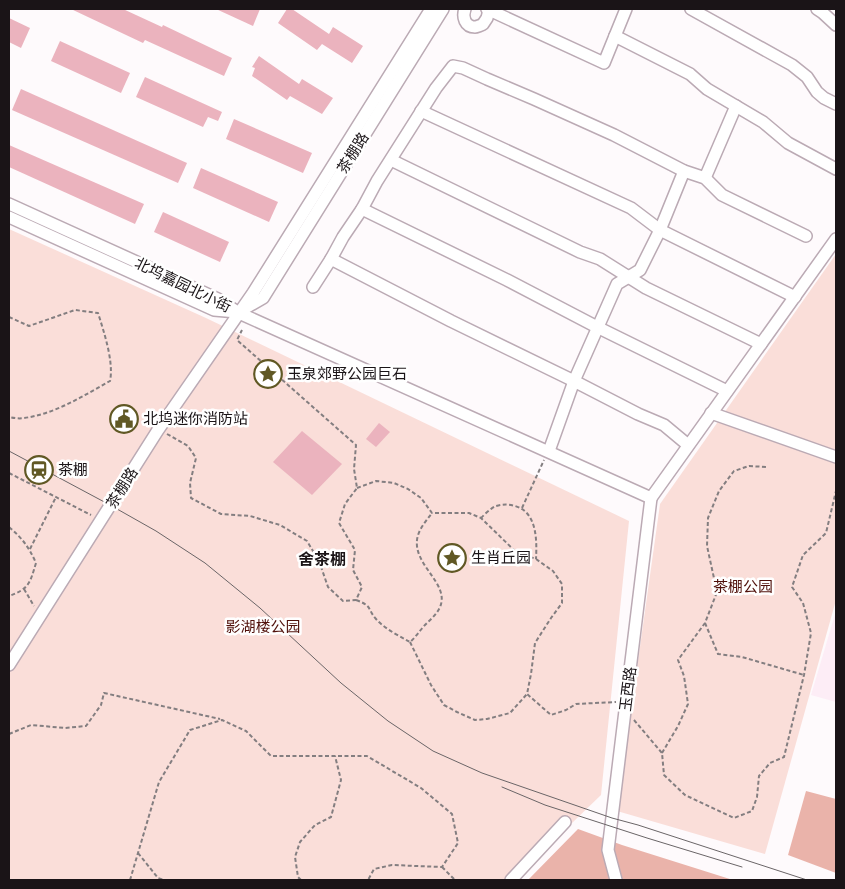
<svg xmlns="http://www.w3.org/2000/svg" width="845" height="889" viewBox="0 0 845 889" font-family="Quicksand,'Noto Sans SC',sans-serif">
<rect width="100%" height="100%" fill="#fefafc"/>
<!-- built -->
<polygon fill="#fdedf6" points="836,611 836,702 811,695"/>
<!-- green -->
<g fill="#faded9">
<polygon points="9,229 206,318 629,521 601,795 513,880 9,880"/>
<polygon points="836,254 836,600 765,854 617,811 660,504"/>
</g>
<!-- forest -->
<g fill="#eab3aa">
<polygon points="806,791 836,799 836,873 788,855"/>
<polygon points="578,829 622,845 733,880 528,880"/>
</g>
<!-- building -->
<g fill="#ebb3be">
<polygon points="71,9 123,9 162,27 163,25 232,58 224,76 145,40 143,43"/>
<polygon points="216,9 260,9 253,26"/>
<polygon points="287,9 292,9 329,34 333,27 363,46 352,63 322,44 317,50 278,23"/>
<polygon points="9,18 30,28 21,48 9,42"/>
<polygon points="60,41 130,73 121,93 51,61"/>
<polygon points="259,56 299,84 302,79 333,98 322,114 290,96 287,100 252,76 255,68 252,67"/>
<polygon points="145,77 222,112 218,121 208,117 203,127 136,97"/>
<polygon points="21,89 187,163 178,183 12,110"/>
<polygon points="234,119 312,153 303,173 226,139"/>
<polygon points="9,145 144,204 135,224 9,167"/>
<polygon points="201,168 278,202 269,222 193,188"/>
<polygon points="163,212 229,242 220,262 154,232"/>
<polygon points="379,423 390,432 376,447 366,439"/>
<polygon points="302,431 342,464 312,495 273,462"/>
</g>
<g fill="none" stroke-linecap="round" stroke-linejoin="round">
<defs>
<g id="minor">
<path d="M465,9C462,17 465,27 475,27C476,27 482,25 483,24L487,18L489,10"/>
<polyline points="487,9 604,63 615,36"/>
<polyline points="626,9 615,36 690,74 707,89 763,122 788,143 836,169"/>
<polyline points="691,9 792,65 807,77 817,92 824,98 836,104"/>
<polyline points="817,9 823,13 836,25"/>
<polyline points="421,111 631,208 660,230 640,270 617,284 574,381 549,451"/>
<polyline points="391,160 580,252 600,259 646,288 761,344"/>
<polyline points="684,171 660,230 795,297"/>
<polyline points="705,178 736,106"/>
<polyline points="9,204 218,299 239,313 651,498 836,239"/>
<polyline points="362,209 507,280 597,327 727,391"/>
<polyline points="9,217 214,310 237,312"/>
<polyline points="331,259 451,321 574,381 638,414 664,425 688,445"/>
<polyline points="313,287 331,259 343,237 362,209 377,181 436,88 453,66 463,68 487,79 534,99 614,135 684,171 705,178 722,195 806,236"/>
<polyline points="242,310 263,298 443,9"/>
<polyline points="711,413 836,457"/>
<polyline points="9,665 158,430 253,293 431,9"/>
<polyline points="511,880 565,822"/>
<polyline points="616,880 608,850 651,498"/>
</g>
</defs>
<!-- minor casing -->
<use href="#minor" stroke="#bbaab4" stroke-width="14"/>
<!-- path -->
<g stroke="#837e80" stroke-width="2" stroke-dasharray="4 2.5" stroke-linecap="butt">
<path d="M9,317L29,326L75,310L98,313C104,332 114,362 110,381C83,396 55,414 24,418C19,419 14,418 9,417"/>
<polyline points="167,434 188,446 196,458 190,483 191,498 221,514 250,516 280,525 307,541 319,561 328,587 343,601 356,600 362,587 353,570 355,550 339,523 345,504 357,488 354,469 356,445 237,340 242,330"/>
<polyline points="9,473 91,515"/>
<polyline points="357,488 376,481 394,483 408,489 421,498 432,513 469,513 481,518 516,552 536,559 553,571 562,584 562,603 551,618 535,643 531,674 527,694 551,715 566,710 576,704 616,702"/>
<polyline points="522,508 544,460"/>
<path d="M481,518C485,514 491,508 496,506C503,504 509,504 515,506C537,512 537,540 536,559"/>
<path d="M9,527C22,538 29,547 36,563C30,583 29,589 9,596"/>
<polyline points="30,549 56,497"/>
<polyline points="24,589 34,606"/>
<path d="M356,600C373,606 367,609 376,619C385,629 399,636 410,642C416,637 420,630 426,624C431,619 437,614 440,607C450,584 414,566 417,540C418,530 426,521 432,513"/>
<polyline points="705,623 718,654 742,657 804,675"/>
<polyline points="410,642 431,685 444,705 457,712 475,720 487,719 510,713 527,694"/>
<polyline points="634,720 662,753 664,775 685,795 734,818 752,811 757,797 759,776 770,763 784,757 804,675 811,633 803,603 792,587 803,555 826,533 836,491"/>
<polyline points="9,734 31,725 65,728 86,726 101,705 104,693 220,719"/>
<polyline points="662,753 678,726 688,704 684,676 678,660 705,623 717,592 707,546 708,518 719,491 734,471 749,466 766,467"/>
<polyline points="138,853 158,878 164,880"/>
<polyline points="442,867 455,880"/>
<polyline points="130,880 159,782 190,730 222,720 246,731 271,756 367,756 421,788 452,814 458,843 442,867 392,865 374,869 368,880"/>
<polyline points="301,880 298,877 295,857 300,842 315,825 331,817 341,780 335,756"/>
</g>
<!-- minor -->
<use href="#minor" stroke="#fff" stroke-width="11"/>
<!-- tram -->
<g stroke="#6a6567" stroke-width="1">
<polyline points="9,451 110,505 156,531 205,563 260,608 341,683 388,721 433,751 482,773 612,818 638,825 807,880"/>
<polyline points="502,787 545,805 647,838 742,867"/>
</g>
</g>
<!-- icons -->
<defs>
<symbol id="sight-ring" viewBox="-11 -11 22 22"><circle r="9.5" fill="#fff" stroke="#605824" stroke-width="1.5"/><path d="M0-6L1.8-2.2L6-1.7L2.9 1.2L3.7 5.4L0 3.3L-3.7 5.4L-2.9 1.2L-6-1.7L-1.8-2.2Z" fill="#605824"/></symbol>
<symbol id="civic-ring" viewBox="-11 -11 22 22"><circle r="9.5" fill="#fff" stroke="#605824" stroke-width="1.5"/><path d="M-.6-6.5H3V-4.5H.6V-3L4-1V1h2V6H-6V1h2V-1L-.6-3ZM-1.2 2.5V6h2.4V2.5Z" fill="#605824"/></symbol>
<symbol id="station-ring" viewBox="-11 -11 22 22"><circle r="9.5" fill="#fff" stroke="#605824" stroke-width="1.5"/><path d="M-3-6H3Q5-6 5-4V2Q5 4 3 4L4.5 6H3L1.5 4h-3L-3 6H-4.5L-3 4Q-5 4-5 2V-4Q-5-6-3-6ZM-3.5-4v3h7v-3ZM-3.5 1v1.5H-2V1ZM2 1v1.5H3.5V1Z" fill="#605824"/></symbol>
</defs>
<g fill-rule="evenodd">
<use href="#sight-ring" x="252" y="358" width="32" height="32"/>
<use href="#civic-ring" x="108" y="403" width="32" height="32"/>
<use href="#station-ring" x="23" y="454" width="32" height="32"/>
<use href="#sight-ring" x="436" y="542" width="32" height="32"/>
</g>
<g text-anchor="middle" stroke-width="5" stroke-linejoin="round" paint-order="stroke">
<!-- street labels -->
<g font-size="15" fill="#1a1417" stroke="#fff">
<text transform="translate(353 153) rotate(-58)" y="5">茶棚路</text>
<text transform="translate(183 285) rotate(26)" y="5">北坞嘉园北小街</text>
<text transform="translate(122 488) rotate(-58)" y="5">茶棚路</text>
<text transform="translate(628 689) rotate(-83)" y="5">玉西路</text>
</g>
<!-- poi labels -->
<g font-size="15" fill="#1a1417" stroke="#fff" text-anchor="start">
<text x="287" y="379">玉泉郊野公园巨石</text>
<text x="143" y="424">北坞迷你消防站</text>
<text x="58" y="475">茶棚</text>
<text x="471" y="563">生肖丘园</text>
</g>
<!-- park labels -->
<g font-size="15" fill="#50100a" stroke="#fff">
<text x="743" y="592">茶棚公园</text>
<text x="263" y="632">影湖楼公园</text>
</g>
<!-- neighbourhood labels -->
<g font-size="16" font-weight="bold" fill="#1a1417" stroke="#fff">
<text x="322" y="565">舍茶棚</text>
</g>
</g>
<!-- border -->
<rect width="845" height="889" fill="none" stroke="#1a1417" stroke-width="20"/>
</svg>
